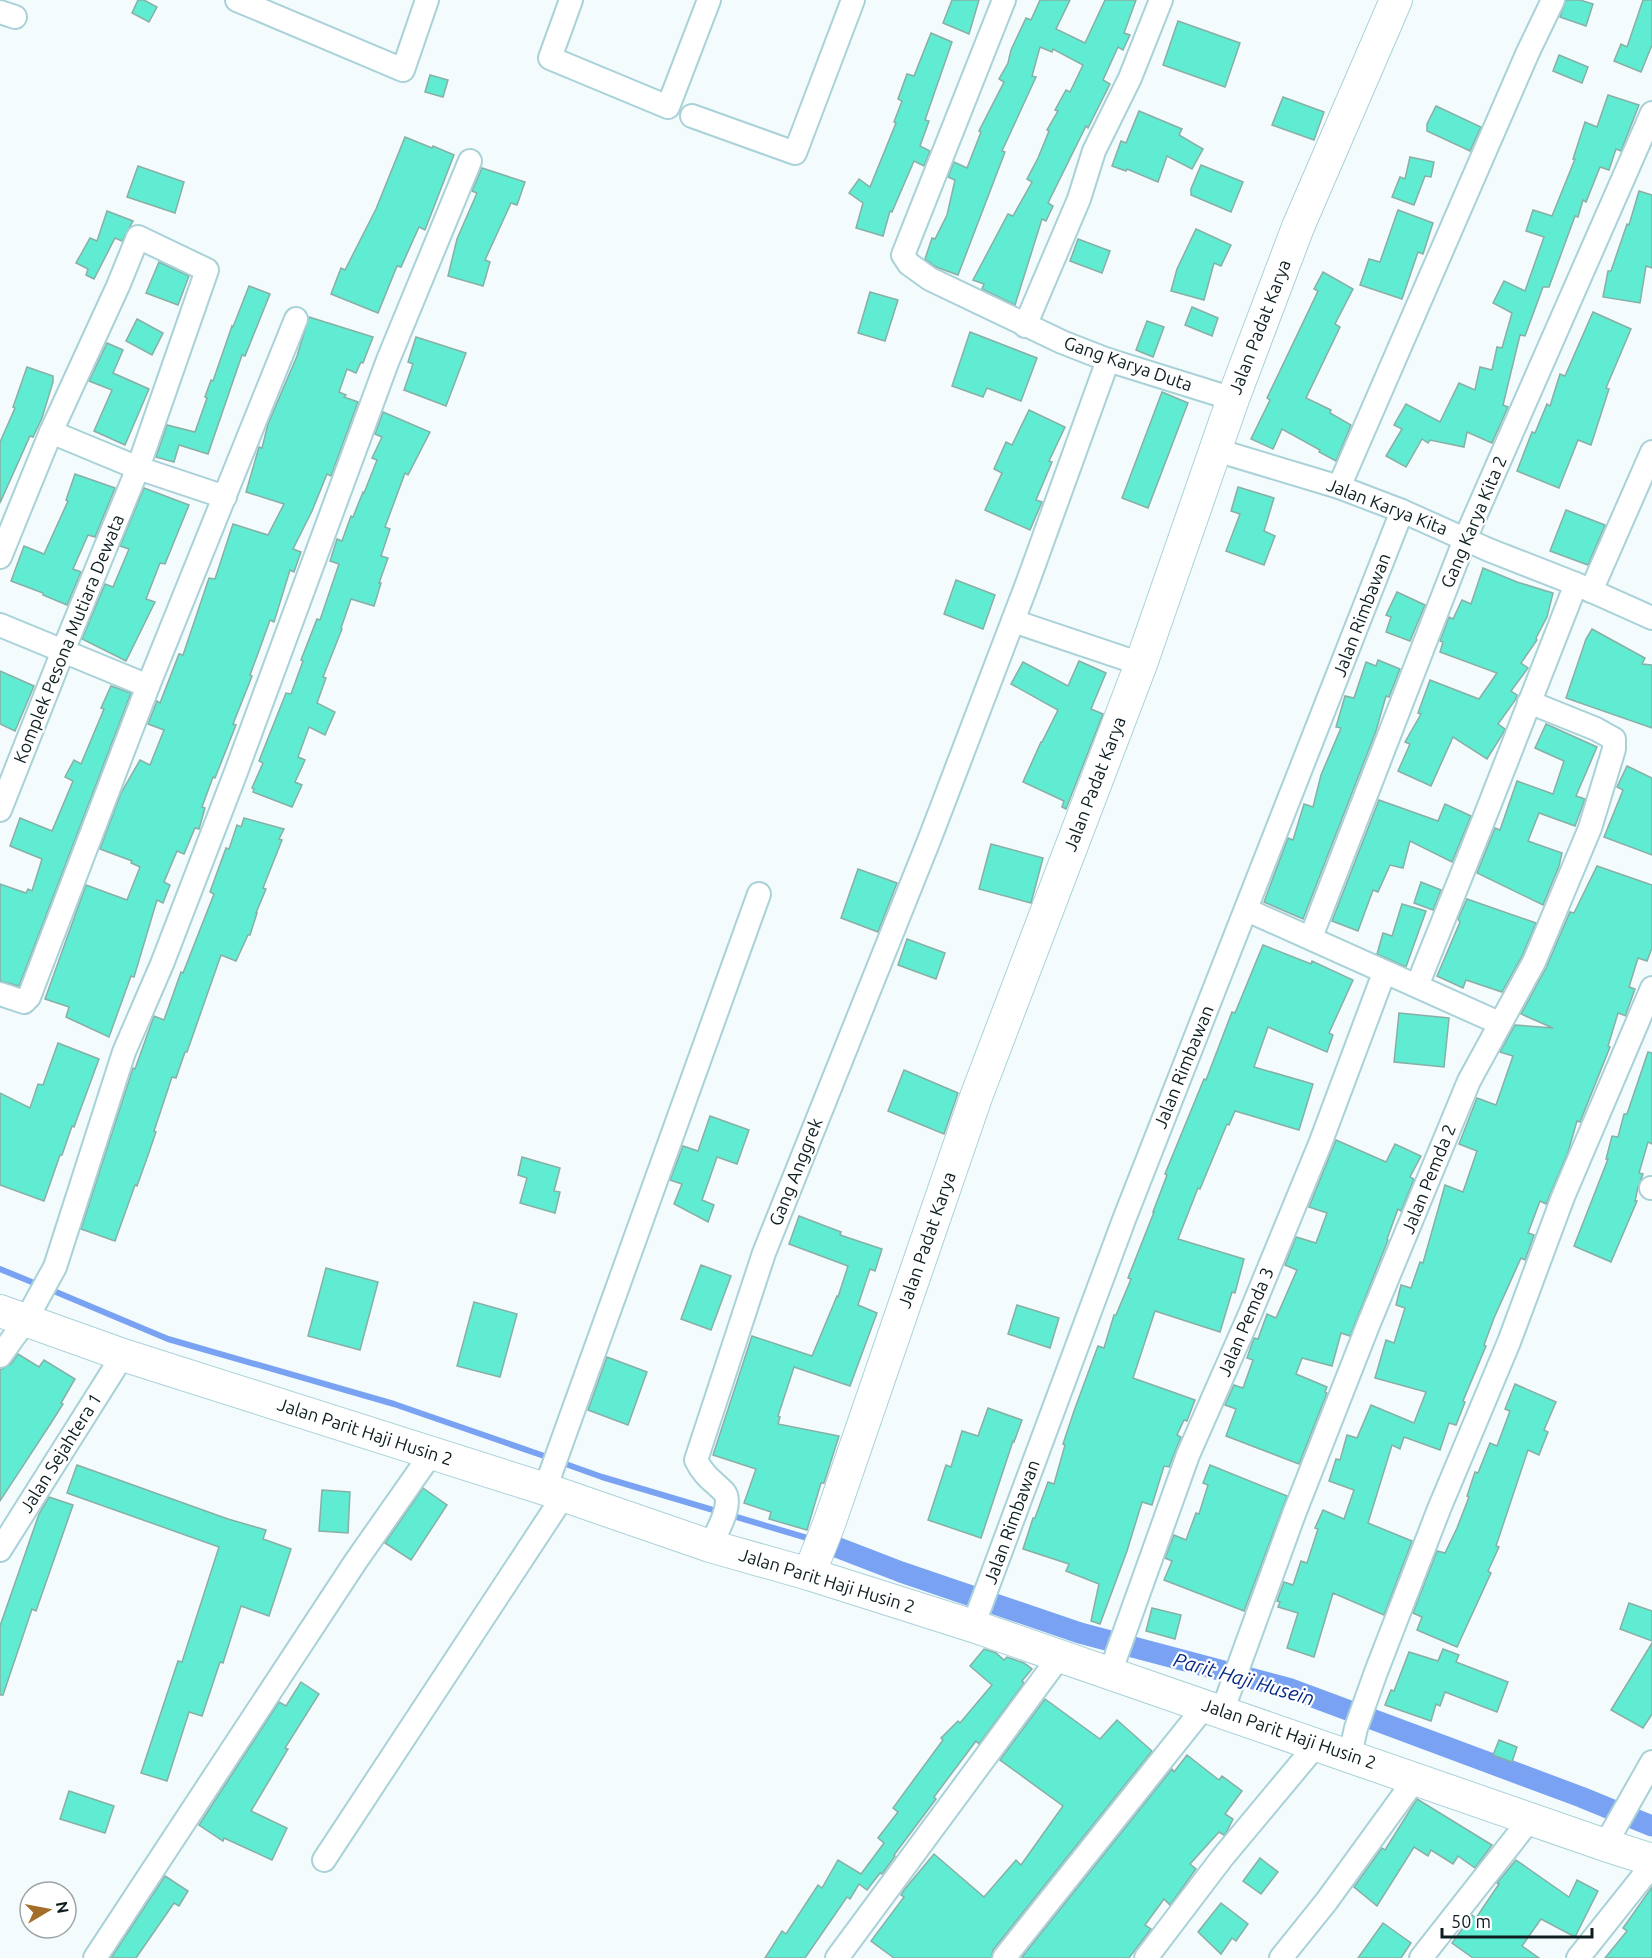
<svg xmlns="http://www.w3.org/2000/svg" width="1652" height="1958" viewBox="0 0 1652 1958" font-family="Ubuntu,sans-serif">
<rect width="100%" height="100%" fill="#f3fbfd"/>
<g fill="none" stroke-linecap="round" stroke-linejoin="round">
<!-- stream -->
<g stroke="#79a2f2" stroke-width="6">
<polyline points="0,1269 39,1285"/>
<polyline points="49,1289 168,1339 394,1404 550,1458"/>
<polyline points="560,1462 602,1477 814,1540"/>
</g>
<!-- canal -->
<polyline stroke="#79a2f2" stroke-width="21" points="831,1545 901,1572 1080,1633 1291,1689 1581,1797 1652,1826"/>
</g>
<!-- building -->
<g fill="#5fecd2" stroke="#88afa6" stroke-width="1.5">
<polygon points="138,0 144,0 157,7 149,22 132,13"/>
<polygon points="952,0 979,0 969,34 943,23"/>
<polygon points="1040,0 1070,0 1056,29 1085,43 1105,0 1136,0 1124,33 1130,35 1123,50 1118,47 1103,80 1110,84 1088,128 1086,126 1048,203 1053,206 1046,221 1042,219 1015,305 982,289 984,284 973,280 1008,214 1013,216 1032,182 1027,179 1038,158 1049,131 1047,130 1058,111 1055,110 1066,90 1070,92 1083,65 1053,49 1052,52 1040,47 1032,76 1036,77 1002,151 1005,152 958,275 936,267 925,259 932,238 935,239 947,215 955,180 948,177 954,162 967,168 981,132 979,131 1004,82 999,79 1008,63 1011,50 1026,18 1031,20"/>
<polygon points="1566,0 1580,0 1593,4 1586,26 1560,17"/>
<polygon points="1643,0 1652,0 1652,45 1641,72 1614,61 1621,44 1627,47"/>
<polygon points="1178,21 1240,43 1225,87 1163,65"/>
<polygon points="931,33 952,42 925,120 929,121 920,146 930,151 924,166 914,161 892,212 890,211 883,236 856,228 863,203 849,193 859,179 870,187 896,123 894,122 902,101 898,99 907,74 914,76"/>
<polygon points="1559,55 1588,67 1582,83 1553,71"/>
<polygon points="430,75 448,80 443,97 425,92"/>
<polygon points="1608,95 1639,105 1621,151 1616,149 1609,170 1600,167 1586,202 1583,200 1578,217 1575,216 1549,287 1543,287 1525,336 1520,335 1503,405 1508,407 1492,443 1467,432 1464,447 1430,440 1428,443 1422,439 1406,467 1386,456 1402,429 1394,425 1406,404 1440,422 1459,383 1475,390 1480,367 1492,370 1497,347 1502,348 1512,313 1493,303 1504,281 1525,291 1544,237 1526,231 1533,210 1552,216 1575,159 1573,159 1585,122 1597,127"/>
<polygon points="1283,97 1324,112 1314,140 1272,125"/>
<polygon points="1436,106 1481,127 1470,151 1427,131 1427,124"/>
<polygon points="1139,111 1182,129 1179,135 1203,149 1192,169 1167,156 1158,182 1127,169 1126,171 1112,166 1121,141 1126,143"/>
<polygon points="405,137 432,148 433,146 454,155 425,230 419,227 401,267 397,266 378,313 331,294 341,268 345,270 376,209"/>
<polygon points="1410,157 1434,162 1431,177 1425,176 1414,205 1392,197 1400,177 1405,179"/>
<polygon points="1201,165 1243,182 1231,212 1191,195 1191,189"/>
<polygon points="138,166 184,182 175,213 127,197"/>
<polygon points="482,168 525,182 517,205 511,203 485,260 490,262 483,286 448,276 457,239 477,193 472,191"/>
<polygon points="1639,191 1652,195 1652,268 1646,266 1640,303 1603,297 1608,271 1611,271 1627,224 1629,225"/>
<polygon points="1398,210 1433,223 1423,254 1418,252 1402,299 1360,285 1369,259 1380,262"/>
<polygon points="107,211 133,221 122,241 115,238 94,279 86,275 88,269 76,263 90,238 97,241"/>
<polygon points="1196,229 1231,245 1221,266 1214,263 1204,300 1171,291 1177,269"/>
<polygon points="1078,239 1110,251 1102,273 1070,261"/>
<polygon points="159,262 189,276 178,305 146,293"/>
<polygon points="1323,272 1353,289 1335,324 1340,327 1306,398 1331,410 1330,413 1351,425 1336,461 1319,452 1320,450 1282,429 1273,449 1251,439 1270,400 1267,398 1318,291 1314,289"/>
<polygon points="249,286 270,294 245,356 242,355 208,454 179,445 174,462 156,457 167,425 195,432 207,398 205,397 211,380 213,381 232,326 233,327"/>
<polygon points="870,292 898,300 885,341 858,333"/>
<polygon points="1192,307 1218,318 1212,336 1185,325"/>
<polygon points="1593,312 1631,329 1606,388 1609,389 1591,445 1578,440 1559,488 1517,471 1532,432 1535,433 1547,404 1550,406 1560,374 1565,376"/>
<polygon points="309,317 373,337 363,363 361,362 356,373 347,369 339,392 346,395 344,397 358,402 331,476 327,474 312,511 293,549 301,552 294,572 290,570 274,622 270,620 260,648 250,675 252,676 233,724 236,725 215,778 213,777 202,807 205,808 199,829 195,828 184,854 177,851 164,882 170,885 163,903 157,900 134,977 131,976 109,1037 66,1017 69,1007 45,999 86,885 127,900 140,867 131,863 132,861 100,849 121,793 140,760 150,765 164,730 148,724 157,701 160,703 179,654 183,655 209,578 215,579 233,524 268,535 284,504 246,492 259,447 262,448 268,424 297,356"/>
<polygon points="137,319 163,333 152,355 126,341"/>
<polygon points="1147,321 1164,327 1153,357 1136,350"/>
<polygon points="970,332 1037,358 1021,401 987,388 983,397 952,386"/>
<polygon points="416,337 466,353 446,406 404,390 413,364 408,362"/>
<polygon points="107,343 123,350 113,373 149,389 125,445 94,431 112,390 89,381"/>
<polygon points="27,367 53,376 53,382 42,418 33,437 30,436 0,503 0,442 15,408 13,407"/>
<polygon points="1162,392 1188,403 1148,508 1122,498"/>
<polygon points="1029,410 1065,427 1049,461 1052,462 1036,500 1042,502 1030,530 985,510 1002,473 994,469 1006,442 1012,445"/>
<polygon points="383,412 430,432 408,475 405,473 385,527 390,529 381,556 388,558 379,583 381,583 374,606 351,599 341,628 342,629 323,677 326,678 317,703 335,712 325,735 309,727 298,757 305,760 295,782 302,785 292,807 253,792 254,789 252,788 263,763 259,761 286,693 291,694 303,661 301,660 317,619 320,620 339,564 330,561 337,539 342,541 351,516 353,517 363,492 364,493 377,460 372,458 382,437 375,434"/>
<polygon points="75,474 115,488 95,537 88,535 73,569 81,572 67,605 43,595 43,593 11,581 24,546 44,554 68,501 66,500"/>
<polygon points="1238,487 1274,498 1264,531 1275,536 1264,565 1226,551 1240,514 1231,511"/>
<polygon points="144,488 189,505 165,564 160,563 146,599 155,602 126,661 82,639 105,584 113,587 129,549 120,546"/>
<polygon points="1566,510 1605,525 1588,565 1550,551"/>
<polygon points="1483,568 1517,582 1553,593 1547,617 1536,638 1537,640 1521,663 1528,668 1511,691 1517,695 1516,699 1498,724 1505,729 1502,735 1487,759 1453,737 1431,786 1398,771 1410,744 1405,742 1421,714 1418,713 1430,680 1479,699 1497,673 1440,652 1443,642 1440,641 1449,617 1453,619 1462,600 1471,604"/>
<polygon points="956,580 995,595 983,629 944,614"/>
<polygon points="1397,592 1425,605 1410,641 1386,632 1391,617 1386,615"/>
<polygon points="1592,629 1645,658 1642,664 1652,665 1652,728 1566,698 1586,639"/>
<polygon points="1378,660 1400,669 1389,697 1386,696 1376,731 1303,919 1264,902 1288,838 1293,840 1304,804 1313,807 1321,775 1341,728 1336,727 1345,696 1354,698 1366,662 1376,666"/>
<polygon points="1079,661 1106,673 1091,709 1103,714 1066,809 1062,807 1064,801 1023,782 1041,742 1042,742 1058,710 1011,684 1023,662 1068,686"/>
<polygon points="0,671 34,686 15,731 0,724"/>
<polygon points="111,686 131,693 19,986 0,981 0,884 26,893 28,889 32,891 42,859 10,846 20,818 52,831 73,781 65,777 74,760 81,764 104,709 101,708"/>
<polygon points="1546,724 1597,747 1576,796 1585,799 1575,826 1539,813 1528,841 1562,853 1559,866 1543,905 1477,873 1495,828 1500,830 1517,781 1553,794 1564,761 1535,748"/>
<polygon points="1627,766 1652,778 1652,855 1604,837 1623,790 1617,787"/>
<polygon points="1379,800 1438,821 1445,804 1471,816 1452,862 1410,841 1403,868 1390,865 1378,892 1373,890 1358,931 1332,921"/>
<polygon points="244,818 284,829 279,839 282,840 263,888 266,889 256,913 257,913 250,935 248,935 236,961 221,955 187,1052 185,1052 176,1078 172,1077 154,1131 156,1132 147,1158 137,1186 135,1185 115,1241 81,1229 133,1068 135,1069 154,1016 164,1020 181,972 183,973 214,894 210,892 226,848 229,849 237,825 241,827"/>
<polygon points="991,844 1043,858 1031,903 979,889"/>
<polygon points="1597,866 1652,885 1652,948 1647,961 1638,958 1629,987 1635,989 1626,1014 1626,1016 1618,1013 1608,1046 1610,1047 1580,1122 1577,1121 1568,1152 1546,1204 1540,1201 1528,1233 1534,1235 1525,1260 1521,1258 1494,1318 1484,1345 1486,1346 1463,1401 1465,1402 1456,1425 1449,1423 1440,1450 1404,1437 1400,1449 1392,1445 1368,1523 1412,1541 1384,1615 1333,1593 1314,1657 1287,1648 1298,1613 1278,1607 1280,1602 1277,1601 1284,1582 1293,1585 1301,1561 1307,1563 1318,1529 1315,1528 1323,1510 1344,1519 1354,1490 1329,1481 1336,1459 1340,1460 1347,1435 1357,1438 1371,1405 1414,1423 1426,1392 1375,1378 1386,1340 1394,1343 1405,1308 1396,1305 1401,1285 1411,1288 1420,1262 1423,1263 1445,1185 1463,1192 1477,1151 1459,1144 1477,1098 1496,1105 1513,1056 1500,1052 1515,1025 1553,1028 1521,1014 1546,968 1570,912 1574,913"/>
<polygon points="858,869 897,883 878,932 841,918"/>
<polygon points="1421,882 1441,890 1433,910 1414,903"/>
<polygon points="1467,899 1536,923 1522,956 1502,992 1466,980 1463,988 1437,976 1460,922 1458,919"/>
<polygon points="1402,904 1426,911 1406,967 1377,954 1383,933 1392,936"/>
<polygon points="907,939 945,953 936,979 898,965"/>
<polygon points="1263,945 1311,964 1312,961 1353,980 1329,1033 1333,1035 1327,1052 1268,1027 1254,1067 1313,1084 1299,1130 1235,1111 1229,1125 1227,1124 1200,1189 1198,1188 1178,1239 1244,1259 1235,1293 1232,1292 1220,1332 1155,1311 1133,1378 1195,1400 1187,1421 1184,1420 1177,1435 1181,1437 1169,1467 1164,1466 1152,1505 1142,1502 1127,1551 1100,1624 1091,1621 1099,1584 1066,1571 1069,1564 1023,1549 1033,1518 1035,1518 1048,1482 1054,1484 1065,1445 1063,1444 1074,1411 1098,1346 1104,1348 1114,1315 1116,1315 1131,1279 1128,1278 1154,1212 1153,1212 1167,1175 1165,1174 1204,1079 1206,1080 1232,1012 1235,1013"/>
<polygon points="1399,1013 1449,1018 1444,1067 1394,1062"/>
<polygon points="58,1043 99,1059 74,1127 72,1126 62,1155 60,1155 44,1201 0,1185 0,1093 30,1108 38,1084 43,1085"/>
<polygon points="1648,1052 1652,1053 1652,1144 1648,1142 1639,1173 1643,1174 1638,1187 1635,1201 1637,1201 1611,1262 1574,1246 1608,1159 1606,1159 1612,1136 1618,1137 1624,1114 1627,1114"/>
<polygon points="904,1070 958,1093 944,1134 888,1111"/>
<polygon points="710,1116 749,1130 737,1164 717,1157 702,1200 714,1205 708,1222 674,1204 682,1184 670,1180 683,1146 698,1151"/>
<polygon points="1336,1140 1386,1162 1395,1144 1421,1156 1410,1177 1414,1179 1401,1211 1398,1209 1387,1239 1388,1240 1350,1336 1341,1333 1332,1366 1302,1358 1296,1374 1327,1387 1325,1392 1327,1393 1299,1464 1226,1436 1236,1409 1225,1405 1234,1385 1243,1388 1253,1360 1247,1358 1254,1338 1258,1339 1267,1314 1276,1318 1297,1270 1285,1265 1296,1237 1316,1243 1327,1213 1309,1207"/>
<polygon points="522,1157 560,1168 554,1191 560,1192 555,1213 520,1203 527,1178 518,1175"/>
<polygon points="799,1216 841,1232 840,1235 882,1249 875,1271 870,1269 858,1305 877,1313 850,1386 794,1367 778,1416 780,1417 778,1424 839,1436 824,1483 821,1483 807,1530 769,1519 771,1512 744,1503 756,1469 713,1455 752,1336 812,1356 837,1296 838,1297 848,1266 789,1244"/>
<polygon points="701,1265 731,1276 711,1330 681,1319"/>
<polygon points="326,1268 378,1282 360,1350 308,1336"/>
<polygon points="474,1302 517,1314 500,1377 457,1366"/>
<polygon points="1017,1305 1059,1318 1050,1348 1008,1334"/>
<polygon points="18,1354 39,1367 44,1360 75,1379 61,1403 63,1404 51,1423 0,1501 0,1370 11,1364"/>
<polygon points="607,1357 647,1372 628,1425 588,1410"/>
<polygon points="1515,1384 1556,1402 1544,1430 1548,1432 1539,1455 1528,1450 1496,1546 1499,1547 1488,1571 1491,1573 1457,1647 1417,1630 1422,1617 1413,1613 1437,1551 1445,1553 1457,1528 1469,1497 1467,1496 1475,1472 1478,1473 1490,1443 1497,1446 1510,1411 1505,1409"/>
<polygon points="988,1408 1022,1420 1014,1442 1013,1441 981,1538 928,1520 946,1465 951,1467 962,1431 978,1436"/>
<polygon points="77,1465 228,1519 266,1530 263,1539 291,1549 269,1616 241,1606 223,1663 220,1662 202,1716 189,1712 167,1781 141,1773 178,1661 182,1662 219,1547 67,1493"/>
<polygon points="1210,1465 1287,1496 1244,1611 1164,1580 1172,1561 1165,1558 1174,1535 1186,1540 1196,1513 1199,1514 1208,1485 1203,1483"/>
<polygon points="423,1488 447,1505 411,1560 385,1543"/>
<polygon points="322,1490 350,1492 348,1533 319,1531"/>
<polygon points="49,1497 73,1505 36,1611 32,1609 3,1695 0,1695 0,1626 39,1514"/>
<polygon points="1629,1603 1652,1611 1652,1641 1620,1629"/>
<polygon points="1152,1608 1181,1615 1175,1639 1146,1631"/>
<polygon points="1652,1643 1652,1714 1643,1728 1611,1710"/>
<polygon points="984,1649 996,1653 1004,1660 1007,1657 1024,1663 1032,1669 1022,1681 1024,1683 979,1744 976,1741 934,1797 936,1799 894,1855 895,1856 882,1874 880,1873 867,1890 859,1884 850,1899 847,1897 805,1958 765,1958 782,1931 786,1934 818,1885 822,1888 838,1860 861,1874 884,1843 878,1838 898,1812 893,1808 943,1740 941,1738 958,1721 960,1723 992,1685 970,1666"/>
<polygon points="1443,1649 1459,1655 1456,1662 1508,1682 1497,1712 1445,1692 1440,1706 1436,1704 1431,1721 1385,1705 1391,1690 1394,1691 1409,1652 1438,1661"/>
<polygon points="301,1682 319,1694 285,1748 288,1749 251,1811 287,1828 272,1860 224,1838 223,1841 199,1825 279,1702 286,1706"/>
<polygon points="1045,1699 1100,1739 1117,1720 1152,1751 993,1950 991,1958 894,1958 871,1941 904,1897 901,1895 904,1890 934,1854 984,1897 1016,1860 1021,1865 1063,1806 1000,1760"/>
<polygon points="1499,1740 1517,1747 1512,1762 1493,1755"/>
<polygon points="1187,1755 1219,1780 1222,1776 1242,1791 1225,1814 1233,1819 1226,1833 1224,1835 1219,1832 1190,1864 1196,1869 1170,1905 1164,1899 1145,1925 1151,1929 1129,1958 1024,1958 1022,1957 1172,1769 1174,1772"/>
<polygon points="69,1791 114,1806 105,1833 60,1819"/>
<polygon points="1417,1799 1492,1845 1475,1868 1458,1856 1453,1864 1431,1850 1428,1856 1414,1847 1377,1906 1354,1887 1382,1848 1385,1850"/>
<polygon points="1260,1858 1278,1872 1261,1894 1243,1881"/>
<polygon points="1516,1860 1569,1897 1577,1880 1598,1891 1575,1937 1541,1919 1522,1946 1539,1958 1473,1958 1452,1943 1472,1915 1476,1918 1499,1884 1497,1883"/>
<polygon points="165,1876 188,1891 179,1906 174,1903 136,1958 111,1958"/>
<polygon points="1652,1887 1652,1958 1605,1958 1627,1931 1623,1928"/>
<polygon points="1221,1903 1248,1924 1236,1941 1232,1938 1221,1954 1198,1932"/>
<polygon points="1383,1923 1411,1943 1401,1958 1358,1958"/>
</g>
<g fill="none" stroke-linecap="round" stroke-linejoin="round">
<defs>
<g id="street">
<polyline points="237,0 403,70 427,0"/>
<polyline points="571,0 550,58 668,107 709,0"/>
<polyline points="1004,0 903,255 909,264 930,279 1062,342 1108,360 1233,399"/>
<polyline points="0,12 15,17"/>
<polyline points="692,116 795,153 853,0"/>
<polyline points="1025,326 1079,199 1094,151 1130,78 1161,0"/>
<polyline points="51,432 138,468 225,497"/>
<polyline points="1216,450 1339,487 1402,511 1489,550 1576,584 1652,618"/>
<polyline points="1339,487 1528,52 1553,0"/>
<polyline points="0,557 51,432 118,286 138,237 207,270 138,468 63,651 0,810"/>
<polyline points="1591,591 1652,452"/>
<polyline points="1013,621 1141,664"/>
<polyline points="0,625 148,686"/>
<polyline points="1247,910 1499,1023"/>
<polyline points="1311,937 1465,539 1652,113"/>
<polyline points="1417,986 1480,829 1576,584"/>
<polyline points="0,994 24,1002 29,997 148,686 296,319"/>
<polyline points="1651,1188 1652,1188"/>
<polyline points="0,1356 26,1320 55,1267 124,1052 162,964 236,772 388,360 470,161"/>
<polyline points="545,1489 759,894"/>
<path d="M710,1546C716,1534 734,1503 724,1492C712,1480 704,1476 696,1460L764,1253L930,838L1027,584L1108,360"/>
<polyline points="0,1550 123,1355"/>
<polyline points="973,1626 1125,1217 1402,511"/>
<polyline points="1110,1673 1188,1455 1250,1314 1320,1144 1384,973"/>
<polyline points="1222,1712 1294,1514 1369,1323 1469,1081 1534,962 1590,828 1614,749 1614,739 1596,729 1529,702"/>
<polyline points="1350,1755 1356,1728 1376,1672 1439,1509 1509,1342 1563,1197 1652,988"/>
<polyline points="1605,1845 1652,1762"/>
<polyline points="324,1860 564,1495"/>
<polyline points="95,1958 356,1561 431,1454"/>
<polyline points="837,1958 1060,1656"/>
<polyline points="1004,1958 1205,1706"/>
<polyline points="1146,1958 1222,1858 1317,1744"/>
<polyline points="1281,1958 1326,1902 1416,1778"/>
<polyline points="1421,1958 1531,1818"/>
<polyline points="1578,1958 1652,1865"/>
</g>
<g id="secondary">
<polyline points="0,1311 123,1355 545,1489 710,1546 809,1574 973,1626 1605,1845 1652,1860"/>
<polyline points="809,1574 829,1524 976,1097 1141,664 1233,399 1298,227 1396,0"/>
</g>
</defs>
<!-- street casing -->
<use href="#street" stroke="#a9d2d8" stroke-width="26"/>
<!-- secondary casing -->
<use href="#secondary" stroke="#a9d2d8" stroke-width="34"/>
<!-- street -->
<use href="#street" stroke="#fff" stroke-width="22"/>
<!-- secondary -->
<use href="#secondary" stroke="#fff" stroke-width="32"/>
</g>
<g text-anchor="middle" stroke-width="4.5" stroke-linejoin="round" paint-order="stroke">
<!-- street labels -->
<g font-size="18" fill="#0e1e20" stroke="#fff">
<text transform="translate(1260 327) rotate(-69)" y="6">Jalan Padat Karya</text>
<text transform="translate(1128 364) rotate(19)" y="6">Gang Karya Duta</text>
<text transform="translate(1387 507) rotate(21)" y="6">Jalan Karya Kita</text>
<text transform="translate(1474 522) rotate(-67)" y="6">Gang Karya Kita 2</text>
<text transform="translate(1362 615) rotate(-69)" y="6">Jalan Rimbawan</text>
<text transform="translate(69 639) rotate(-68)" y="6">Komplek Pesona Mutiara Dewata</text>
<text transform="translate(1095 784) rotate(-69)" y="6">Jalan Padat Karya</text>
<text transform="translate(1184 1067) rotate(-68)" y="6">Jalan Rimbawan</text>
<text transform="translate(796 1172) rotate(-68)" y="6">Gang Anggrek</text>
<text transform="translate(1429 1179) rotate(-68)" y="6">Jalan Pemda 2</text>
<text transform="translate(927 1240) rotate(-71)" y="6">Jalan Padat Karya</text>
<text transform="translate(1246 1322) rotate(-67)" y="6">Jalan Pemda 3</text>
<text transform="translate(365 1432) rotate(18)" y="6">Jalan Parit Haji Husin 2</text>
<text transform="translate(61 1453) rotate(-58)" y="6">Jalan Sejahtera 1</text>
<text transform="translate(1012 1522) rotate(-70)" y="6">Jalan Rimbawan</text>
<text transform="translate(827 1581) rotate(17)" y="6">Jalan Parit Haji Husin 2</text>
<text transform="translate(1289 1734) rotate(19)" y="6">Jalan Parit Haji Husin 2</text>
</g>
<!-- water labels -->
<g font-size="20" font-style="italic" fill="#062b86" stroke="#fff">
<text transform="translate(1244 1679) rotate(16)" y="7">Parit Haji Husein</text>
</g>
</g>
<!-- north arrow -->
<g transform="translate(48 1910) rotate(80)"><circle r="28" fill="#ffffff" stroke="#9fa5a6" stroke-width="1.5"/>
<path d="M0-4.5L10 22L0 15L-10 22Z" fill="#a56d2a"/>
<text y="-9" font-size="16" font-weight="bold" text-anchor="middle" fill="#0e1e20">N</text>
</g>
<!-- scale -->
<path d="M1442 1928v9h150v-9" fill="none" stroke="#0e1e20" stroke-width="3"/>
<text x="1451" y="1928" font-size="18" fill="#0e1e20" stroke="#ffffff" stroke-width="4.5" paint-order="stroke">50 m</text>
</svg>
